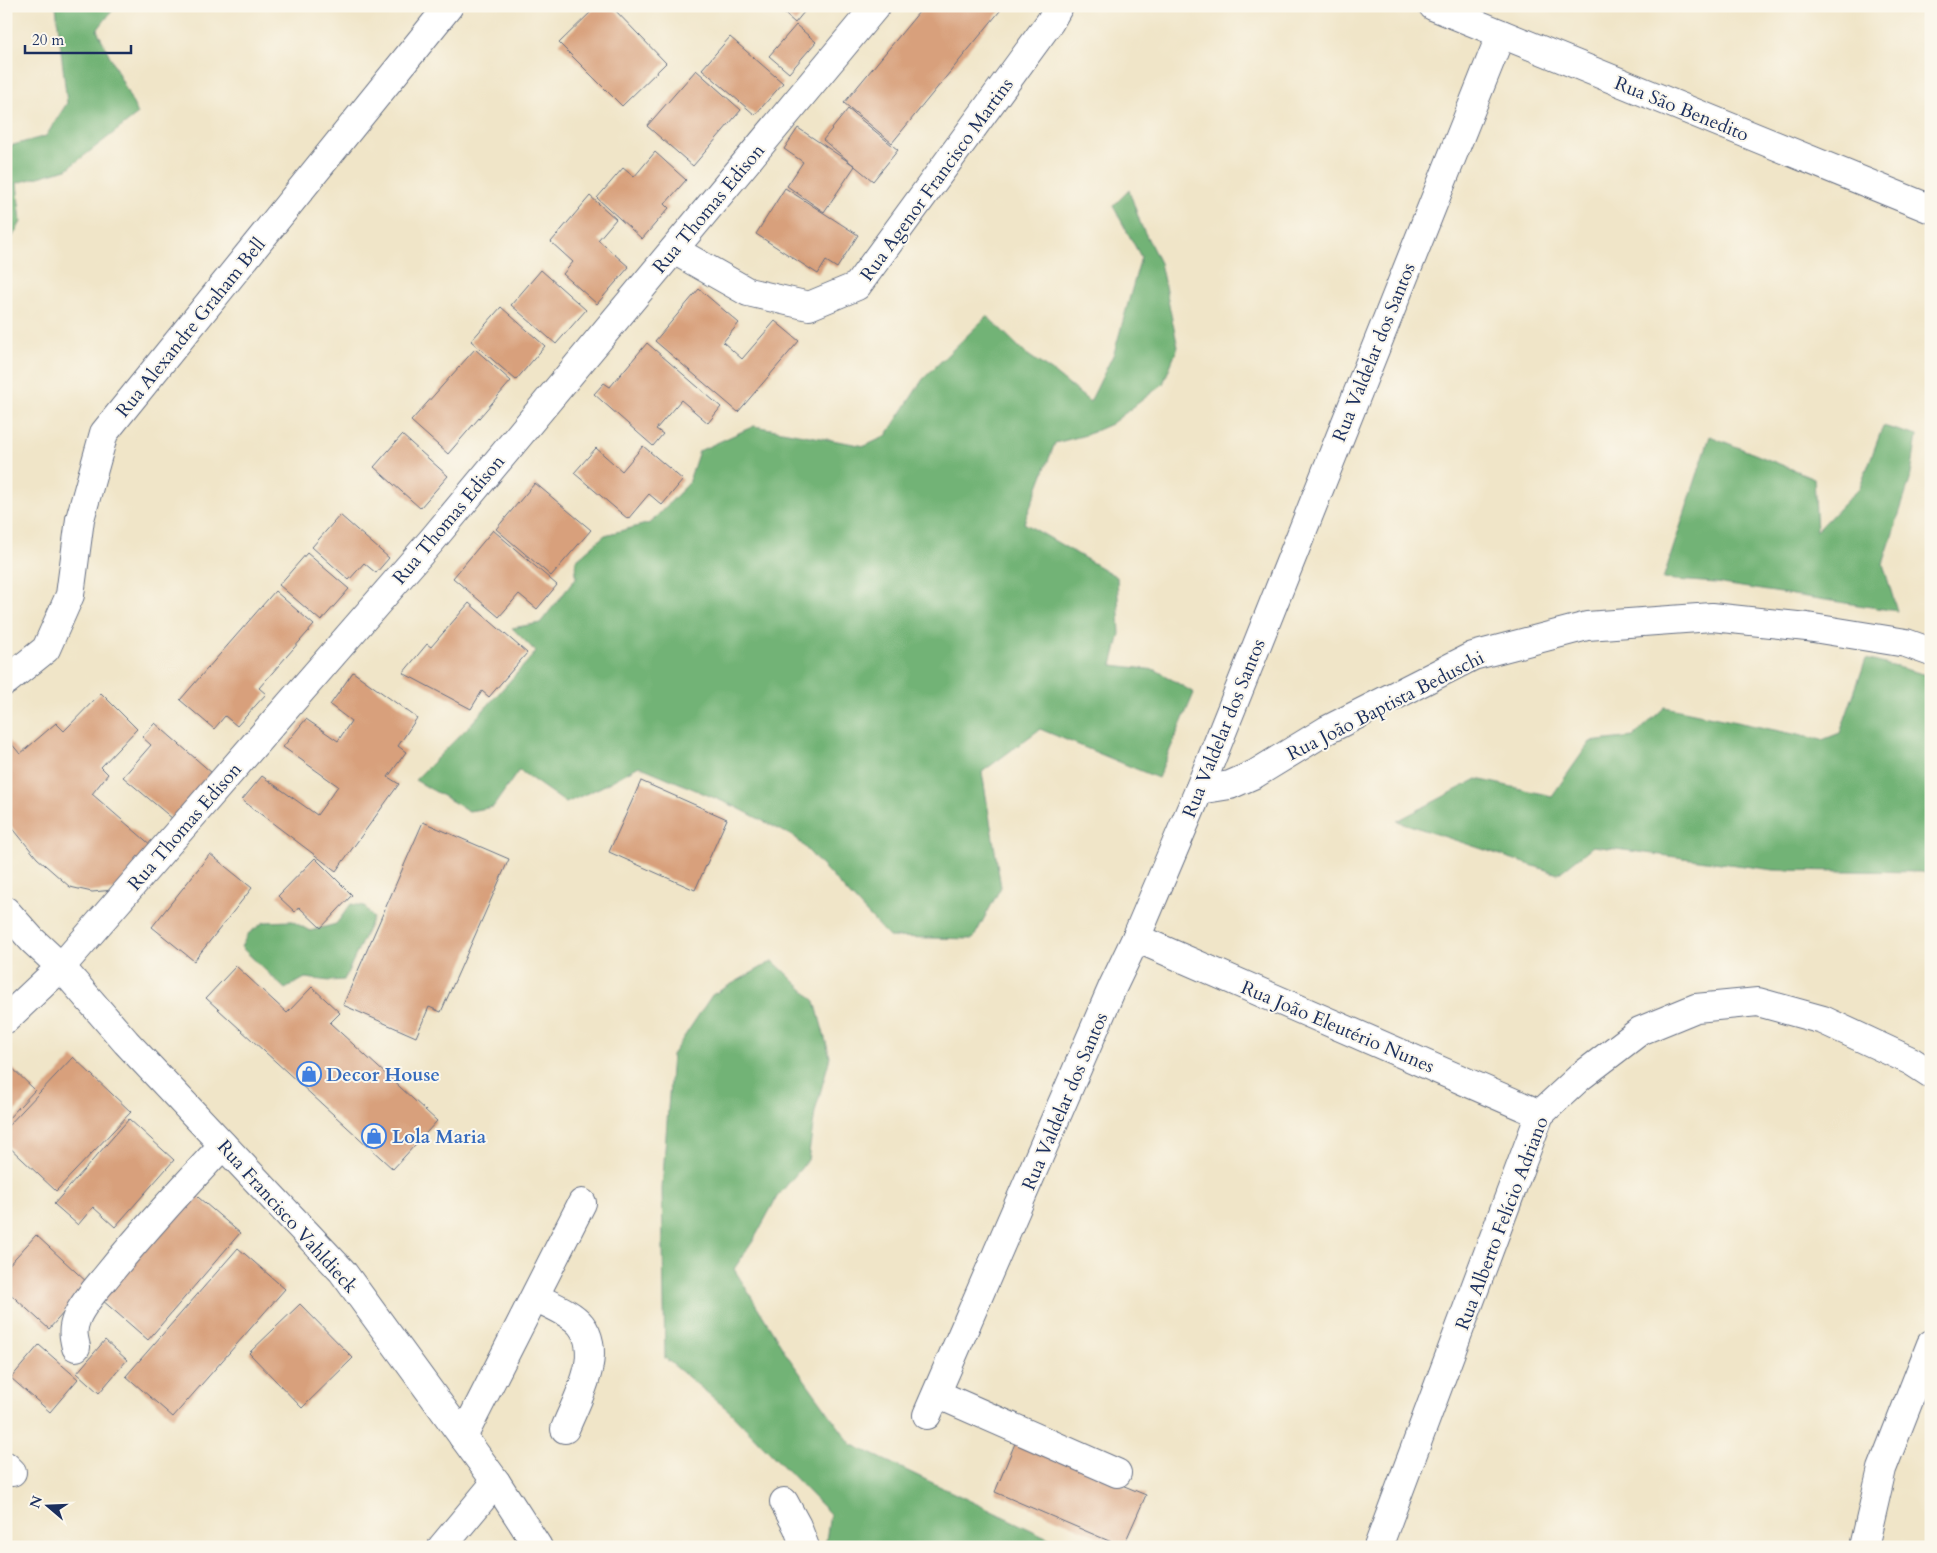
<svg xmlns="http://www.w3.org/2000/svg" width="1937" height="1553" viewBox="0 0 1937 1553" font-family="Cardo,serif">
<rect width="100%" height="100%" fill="#fbf7ec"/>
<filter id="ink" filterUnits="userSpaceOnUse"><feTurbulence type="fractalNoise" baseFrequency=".02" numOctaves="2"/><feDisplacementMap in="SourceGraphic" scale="10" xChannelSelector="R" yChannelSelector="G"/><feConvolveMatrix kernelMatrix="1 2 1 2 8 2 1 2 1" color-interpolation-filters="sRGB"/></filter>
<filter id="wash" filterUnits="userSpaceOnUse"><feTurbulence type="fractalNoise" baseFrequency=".0096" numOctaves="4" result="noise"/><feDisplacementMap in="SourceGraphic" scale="20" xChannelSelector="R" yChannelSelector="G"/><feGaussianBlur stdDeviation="1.12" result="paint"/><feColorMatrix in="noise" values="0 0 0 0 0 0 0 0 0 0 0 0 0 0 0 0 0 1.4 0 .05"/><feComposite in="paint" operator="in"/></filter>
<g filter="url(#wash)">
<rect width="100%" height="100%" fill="#f0e5c8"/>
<!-- forest -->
<g fill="#72b376" stroke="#46716a">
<polygon points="56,6 116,6 97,30 138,114 67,169 17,183 21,222 6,248 6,147 46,136 67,103"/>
<polygon points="1129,190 1141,225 1160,263 1178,347 1163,384 1111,424 1086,435 1055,443 1024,523 1117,577 1120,634 1112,665 1156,670 1194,693 1158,778 1040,729 982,772 1001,887 973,939 889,937 796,838 736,807 639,766 601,787 566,803 519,770 493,807 469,811 415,780 470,725 536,652 512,628 540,623 576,578 576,560 605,535 650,523 688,484 699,451 754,426 865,446 886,436 923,379 987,316 1025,353 1053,372 1090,402 1114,353 1141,257 1113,206"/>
<polygon points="1883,426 1917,436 1910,480 1883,564 1897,611 1716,583 1663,579 1710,436 1814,478 1817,531 1860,487"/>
<polygon points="1866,659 1931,676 1931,875 1922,872 1774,870 1593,846 1558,874 1397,821 1477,779 1552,796 1590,742 1633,737 1665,707 1822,740 1840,733"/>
<polygon points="351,904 364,906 373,918 344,980 330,981 305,978 285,989 241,947 248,934 264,922 292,921 310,931 336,924"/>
<polygon points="773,961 815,1001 830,1057 815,1112 808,1160 777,1197 753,1241 734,1269 789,1358 851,1444 1067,1547 825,1547 830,1514 727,1409 665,1358 662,1189 672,1055 712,995"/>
</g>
<g id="blocks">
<!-- building -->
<g fill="#d8a07b">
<polygon points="597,6 611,6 666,63 622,106 559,43"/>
<polygon points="776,6 809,6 795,23"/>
<polygon points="924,6 1004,6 892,143 844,103"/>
<polygon points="796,25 816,42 789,73 769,56"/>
<polygon points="730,37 783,83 755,115 702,69"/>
<polygon points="696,70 741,110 693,166 647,126"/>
<polygon points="848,109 898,150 873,181 823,140"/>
<polygon points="798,128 855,166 824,212 787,186 803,162 784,149"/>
<polygon points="655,152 686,180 665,204 669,208 642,239 597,198 623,168 634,177"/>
<polygon points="785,188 858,235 837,268 826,261 818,274 756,234"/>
<polygon points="590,196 616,219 598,240 629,267 597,304 563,274 573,262 551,242"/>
<polygon points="541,270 586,310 556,344 511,305"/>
<polygon points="699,289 739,323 723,342 742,359 775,321 799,341 738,412 655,341"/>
<polygon points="501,307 545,346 516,380 471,341"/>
<polygon points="647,343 721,407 708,423 681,400 656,429 663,434 653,446 594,394 604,383 610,387"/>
<polygon points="475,349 511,381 448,454 411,421"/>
<polygon points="402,435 448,476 420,508 374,467"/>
<polygon points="643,446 683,480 662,505 649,494 628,519 574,473 596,448 622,471"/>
<polygon points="535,483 591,530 551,576 496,529"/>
<polygon points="340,515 389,558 376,573 364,563 349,580 312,547"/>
<polygon points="493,530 557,585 537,609 519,594 499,617 453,578"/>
<polygon points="307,553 349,589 321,621 279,585"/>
<polygon points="275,591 314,625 259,688 266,694 237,726 225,716 214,729 180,700"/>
<polygon points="469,603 527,653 489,697 482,691 471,709 403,673 427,644 431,647"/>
<polygon points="353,672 417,718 398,746 406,752 388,777 399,784 336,871 242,800 262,776 317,815 338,786 283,747 306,719 338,741 351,721 330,705"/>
<polygon points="101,693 137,729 101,767 108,774 92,794 152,846 114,890 92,892 70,887 37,858 6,820 6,737 20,754 56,723 64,731"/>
<polygon points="155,723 212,773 173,819 123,777 151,745 142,737"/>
<polygon points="641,781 727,819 695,890 609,852"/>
<polygon points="423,822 509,859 441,1012 429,1007 416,1037 343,1005"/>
<polygon points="210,854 252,888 194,961 152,927"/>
<polygon points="315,858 352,895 321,928 299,907 295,912 278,896"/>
<polygon points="236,966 287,1013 312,987 340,1013 330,1023 437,1121 393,1169 206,998"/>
<polygon points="73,1057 131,1112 56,1191 6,1144 6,1128"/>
<polygon points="6,1062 35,1090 6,1121"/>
<polygon points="129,1119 174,1160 115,1227 93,1207 78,1225 54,1204"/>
<polygon points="185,1186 240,1233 148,1340 94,1293"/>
<polygon points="36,1235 89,1284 49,1329 6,1290 6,1268"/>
<polygon points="238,1248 285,1289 173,1417 126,1376"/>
<polygon points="300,1304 353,1358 302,1408 249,1353"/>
<polygon points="105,1340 127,1360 99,1393 77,1373"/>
<polygon points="39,1345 78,1379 50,1412 11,1378"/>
<polygon points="1016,1441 1146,1495 1123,1547 995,1492"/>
</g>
</g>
</g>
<g filter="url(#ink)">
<use href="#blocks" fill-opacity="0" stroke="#666f83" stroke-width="1"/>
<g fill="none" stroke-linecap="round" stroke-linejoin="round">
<defs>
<g id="minor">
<polyline points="1433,6 1931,209"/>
<polyline points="674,250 748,292 809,306 857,286 1050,22 1059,6"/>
<polyline points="6,681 46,649 70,595 80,519 104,433 449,6"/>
<polyline points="1199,790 1230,785 1255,774 1327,730 1473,656 1587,626 1712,617 1807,627 1906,643 1931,652"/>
<polyline points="1136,938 1540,1114"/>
<polyline points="6,1019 61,967 433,539 876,6"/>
<path d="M535,1297C548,1304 572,1313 581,1325C604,1355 577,1399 565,1429"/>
<path d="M76,1347C73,1335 72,1329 77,1317C83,1303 96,1289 106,1277C143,1231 183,1188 223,1145"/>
<polyline points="937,1394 1117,1473"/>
<polyline points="927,1415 1113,986 1136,938 1199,790 1501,34"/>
<polyline points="463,1437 582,1203"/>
<polyline points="6,1466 12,1472"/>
<polyline points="784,1502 797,1526 805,1547"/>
<polyline points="442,1547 496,1482"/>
<polyline points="1378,1547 1540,1114 1580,1077 1640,1031 1696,1008 1758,1002 1823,1020 1911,1061 1931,1074"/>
<polyline points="1864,1547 1882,1469 1931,1344"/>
</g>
<polyline id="major" points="6,911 32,940 61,967 126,1042 342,1271 496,1482 538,1547"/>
</defs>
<!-- minor casing -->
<use href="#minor" stroke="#666f83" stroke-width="30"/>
<!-- major casing -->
<use href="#major" stroke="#666f83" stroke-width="30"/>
<!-- minor -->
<use href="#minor" stroke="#fff" stroke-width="28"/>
<!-- major -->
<use href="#major" stroke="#fff" stroke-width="28"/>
</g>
</g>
<!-- icons -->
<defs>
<symbol id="shop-ring" viewBox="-11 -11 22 22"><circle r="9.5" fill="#fbf7ec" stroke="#3f7fe0" stroke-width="1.5"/><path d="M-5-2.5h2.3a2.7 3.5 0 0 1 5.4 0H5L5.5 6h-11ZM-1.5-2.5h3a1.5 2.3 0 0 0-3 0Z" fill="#3f7fe0"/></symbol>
</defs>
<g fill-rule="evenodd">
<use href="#shop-ring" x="295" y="1060" width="28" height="28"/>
<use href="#shop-ring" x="360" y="1122" width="28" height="28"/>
</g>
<g text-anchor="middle" stroke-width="4" stroke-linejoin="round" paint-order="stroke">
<!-- street labels -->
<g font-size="19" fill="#1b2f5e" stroke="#fbf7ec">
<text transform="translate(1682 108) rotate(22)" y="7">Rua São Benedito</text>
<text transform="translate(936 179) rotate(-54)" y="7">Rua Agenor Francisco Martins</text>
<text transform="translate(708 208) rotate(-50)" y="7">Rua Thomas Edison</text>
<text transform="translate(190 327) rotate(-51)" y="7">Rua Alexandre Graham Bell</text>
<text transform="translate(1373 352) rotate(-68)" y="7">Rua Valdelar dos Santos</text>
<text transform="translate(448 519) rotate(-50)" y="7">Rua Thomas Edison</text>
<text transform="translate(1385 705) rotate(-27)" y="7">Rua João Baptista Beduschi</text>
<text transform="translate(1223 728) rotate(-68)" y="7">Rua Valdelar dos Santos</text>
<text transform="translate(184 826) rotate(-49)" y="7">Rua Thomas Edison</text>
<text transform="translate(1338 1026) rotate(23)" y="7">Rua João Eleutério Nunes</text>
<text transform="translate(1064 1101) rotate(-67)" y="7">Rua Valdelar dos Santos</text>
<text transform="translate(288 1216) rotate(48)" y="7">Rua Francisco Vahldieck</text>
<text transform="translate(1501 1223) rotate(-69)" y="7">Rua Alberto Felício Adriano</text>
</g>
<!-- shop labels -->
<g font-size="19" font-weight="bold" fill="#366cbe" stroke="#fbf7ec" text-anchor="start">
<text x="326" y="1081">Decor House</text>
<text x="392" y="1143">Lola Maria</text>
</g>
</g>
<!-- margin -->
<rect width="1937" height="1553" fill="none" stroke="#fbf7ec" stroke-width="25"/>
<!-- north arrow -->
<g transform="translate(48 1506) rotate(289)" stroke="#fbf7ec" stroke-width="4" paint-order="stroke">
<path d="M0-4L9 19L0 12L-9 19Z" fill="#1b2f5e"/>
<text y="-8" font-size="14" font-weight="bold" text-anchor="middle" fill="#1b2f5e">N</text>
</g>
<!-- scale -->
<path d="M25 45v8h106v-8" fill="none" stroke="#1b2f5e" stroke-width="2.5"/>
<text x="32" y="45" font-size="15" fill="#1b2f5e" stroke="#fbf7ec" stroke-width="4" paint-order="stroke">20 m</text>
</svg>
